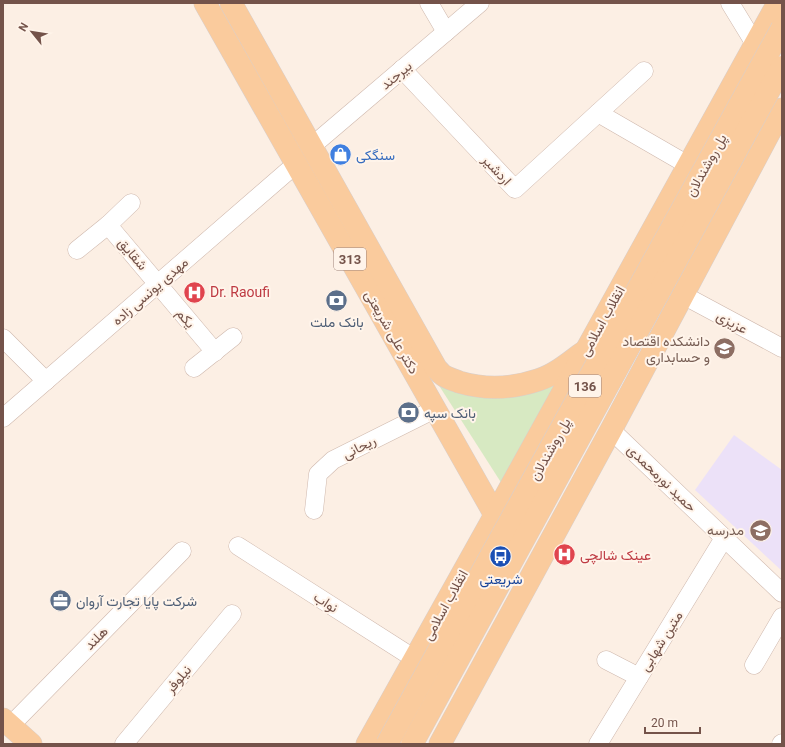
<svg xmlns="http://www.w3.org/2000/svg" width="785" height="747" viewBox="0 0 785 747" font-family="Roboto,Vazirmatn,sans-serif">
<rect width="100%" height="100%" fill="#fcefe4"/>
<!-- education -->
<polygon fill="#ece1f8" points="734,435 782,470 782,571 695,490"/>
<!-- green -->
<polygon fill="#d7e9c2" points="560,379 502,484 438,384"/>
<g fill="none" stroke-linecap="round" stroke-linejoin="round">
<defs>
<g id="minor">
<polyline points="429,3 446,32"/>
<polyline points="730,3 755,44"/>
<polyline points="402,69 515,189 644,71"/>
<polyline points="598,113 688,165"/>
<polyline points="312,146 480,3"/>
<polyline points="108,225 215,352"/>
<polyline points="77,250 108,225 131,203"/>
<polyline points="683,295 782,348"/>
<polyline points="3,338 46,381"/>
<polyline points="194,368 233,337"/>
<polyline points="3,418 296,164"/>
<polyline points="611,430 782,593"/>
<polyline points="314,510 318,474 333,460 435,409"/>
<polyline points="238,546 415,659"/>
<polyline points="606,660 639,677"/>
<polyline points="754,665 782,617"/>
<polyline points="10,726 182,551"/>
<polyline points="124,744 232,614"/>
<polyline points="598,744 724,538"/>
<polyline points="781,744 782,743"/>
</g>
<g id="major">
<polyline points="205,3 495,515 506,522"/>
<path d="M231,3L436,368C438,370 440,373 443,375C447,378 454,380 459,382C486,390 511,389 538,380C554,375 569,363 582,353"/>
<polyline points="3,719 31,744"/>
<polyline points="367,744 495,515 778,3"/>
<polyline points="440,744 611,430 782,109"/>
</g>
</defs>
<!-- minor casing -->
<use href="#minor" stroke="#cfb8ad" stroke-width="19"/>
<!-- major casing -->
<use href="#major" stroke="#d8cfcc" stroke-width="23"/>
<!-- minor -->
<use href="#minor" stroke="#fff" stroke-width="18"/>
<!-- major -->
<use href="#major" stroke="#facb9d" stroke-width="22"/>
<defs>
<g id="major-bridge">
<polyline points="387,744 782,28"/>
<polyline points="412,744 782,67"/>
</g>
</defs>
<!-- major-bridge casing -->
<use href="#major-bridge" stroke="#d8cfcc" stroke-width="23" stroke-linecap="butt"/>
<!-- major-bridge -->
<use href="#major-bridge" stroke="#facb9d" stroke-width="22"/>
</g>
<!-- icons -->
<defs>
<symbol id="shop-disc" viewBox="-11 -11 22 22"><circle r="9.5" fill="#3f7fe0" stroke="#fff4ea"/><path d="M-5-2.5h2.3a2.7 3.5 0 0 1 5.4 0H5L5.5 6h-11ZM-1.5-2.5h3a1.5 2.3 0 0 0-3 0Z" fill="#fff"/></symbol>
<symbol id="hospital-disc" viewBox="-11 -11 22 22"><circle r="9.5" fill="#e0444e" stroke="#fff4ea"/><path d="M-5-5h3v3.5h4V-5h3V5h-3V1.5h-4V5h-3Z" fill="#fff"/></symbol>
<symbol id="bank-disc" viewBox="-11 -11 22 22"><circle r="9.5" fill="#5c6f8a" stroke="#fff4ea"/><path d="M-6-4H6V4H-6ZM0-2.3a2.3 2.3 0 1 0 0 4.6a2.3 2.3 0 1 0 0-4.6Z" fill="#fff"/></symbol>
<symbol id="university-disc" viewBox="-11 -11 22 22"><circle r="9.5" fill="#8d6e63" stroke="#fff4ea"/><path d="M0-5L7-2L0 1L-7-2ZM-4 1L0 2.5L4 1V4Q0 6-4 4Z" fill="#fff"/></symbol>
<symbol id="school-disc" viewBox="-11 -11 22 22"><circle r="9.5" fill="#8d6e63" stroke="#fff4ea"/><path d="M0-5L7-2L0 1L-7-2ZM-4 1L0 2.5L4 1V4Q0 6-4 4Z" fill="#fff"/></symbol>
<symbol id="bus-disc" viewBox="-11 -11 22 22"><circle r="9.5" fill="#1a4fb4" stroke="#fff4ea"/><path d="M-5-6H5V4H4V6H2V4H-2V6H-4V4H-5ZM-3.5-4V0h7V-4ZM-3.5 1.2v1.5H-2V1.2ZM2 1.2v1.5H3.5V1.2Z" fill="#fff"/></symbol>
<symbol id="office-disc" viewBox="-11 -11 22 22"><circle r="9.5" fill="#5c6f8a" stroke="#fff4ea"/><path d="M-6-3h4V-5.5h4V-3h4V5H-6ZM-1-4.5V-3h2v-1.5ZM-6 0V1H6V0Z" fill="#fff"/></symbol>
</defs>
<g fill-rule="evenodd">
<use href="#shop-disc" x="328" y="142" width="25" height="25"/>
<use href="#hospital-disc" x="182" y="280" width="25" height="25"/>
<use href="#bank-disc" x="324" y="288" width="25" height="25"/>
<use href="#university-disc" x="712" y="336" width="25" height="25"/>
<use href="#bank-disc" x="396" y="400" width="25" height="25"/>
<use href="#school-disc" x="748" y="518" width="25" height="25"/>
<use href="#hospital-disc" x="552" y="542" width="25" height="25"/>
<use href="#bus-disc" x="488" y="544" width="25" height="25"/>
<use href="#office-disc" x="48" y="588" width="25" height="25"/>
</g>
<g text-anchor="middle" stroke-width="4" stroke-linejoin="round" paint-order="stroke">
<!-- shield labels -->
<g fill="#fff4ea" stroke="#9e837a" stroke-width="1">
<rect x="334" y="248" width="32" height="22" rx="3"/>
<rect x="569" y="375" width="32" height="22" rx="3"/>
</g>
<g font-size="13" font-weight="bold" fill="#74534a">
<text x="350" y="264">313</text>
<text x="585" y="391">136</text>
</g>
<!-- street labels -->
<g font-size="14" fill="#74534a" stroke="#fff4ea">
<text transform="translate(396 75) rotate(-40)" y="5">بیرجند</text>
<text transform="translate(706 165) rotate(-61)" y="5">پل روشندلان</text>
<text transform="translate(497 170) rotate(47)" y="5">اردشیر</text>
<text transform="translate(133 254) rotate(50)" y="5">شقایق</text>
<text transform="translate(150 291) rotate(-41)" y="5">مهدی یونسی زاده</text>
<text transform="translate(186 318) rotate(50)" y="5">یکم</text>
<text transform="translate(602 321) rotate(-61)" y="5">انقلاب اسلامی</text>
<text transform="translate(732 322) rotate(28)" y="5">عزیزی</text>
<text transform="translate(392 332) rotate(60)" y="5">دکتر علی شریعتی</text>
<text transform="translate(359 447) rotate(-27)" y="5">ریحانی</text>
<text transform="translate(550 449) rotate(-61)" y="5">پل روشندلان</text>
<text transform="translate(662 478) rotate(44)" y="5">حمید نورمحمدی</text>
<text transform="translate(326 602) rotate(33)" y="5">نواب</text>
<text transform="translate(445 605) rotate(-61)" y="5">انقلاب اسلامی</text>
<text transform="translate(96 638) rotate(-45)" y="5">هلند</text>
<text transform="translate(661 641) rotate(-58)" y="5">متین شهابی</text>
<text transform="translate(178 679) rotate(-50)" y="5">نیلوفر</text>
</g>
<!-- shop labels -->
<g font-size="14" fill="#366cbe" stroke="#fff4ea" text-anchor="start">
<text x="356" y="160">سنگکی</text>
</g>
<!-- health labels -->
<g font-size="14" fill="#be3a42" stroke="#fff4ea" text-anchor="start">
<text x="210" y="297">Dr. Raoufi</text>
<text x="580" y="560">عينک شالچی</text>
</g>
<!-- service labels -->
<g font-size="14" fill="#4e5e75" stroke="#fff4ea" text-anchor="start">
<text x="337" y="327" text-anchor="middle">بانک ملت</text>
<text x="424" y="418">بانک سپه</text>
<text x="76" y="606">شرکت پایا تجارت آروان</text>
</g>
<!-- education labels -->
<g font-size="14" fill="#785e54" stroke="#fff4ea" text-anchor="end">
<text x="710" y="346">دانشکده اقتصاد<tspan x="710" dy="16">و حسابداری</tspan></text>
<text x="744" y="535">مدرسه</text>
</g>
<!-- transit labels -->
<g font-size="14" fill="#164399" stroke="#fff4ea">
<text x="501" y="584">شریعتی</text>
</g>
</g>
<!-- border -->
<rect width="785" height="747" fill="none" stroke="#74534a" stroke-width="8"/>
<!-- north arrow -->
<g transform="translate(32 32) rotate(300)" stroke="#fff4ea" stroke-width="3" paint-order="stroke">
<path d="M0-3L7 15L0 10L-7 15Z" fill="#74534a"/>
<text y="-6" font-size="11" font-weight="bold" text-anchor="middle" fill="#74534a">N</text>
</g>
<!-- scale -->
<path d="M645 727v6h55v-6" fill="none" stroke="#74534a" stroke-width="2"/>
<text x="651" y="727" font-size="12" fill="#74534a" stroke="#fff4ea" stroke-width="3" paint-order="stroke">20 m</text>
</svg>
